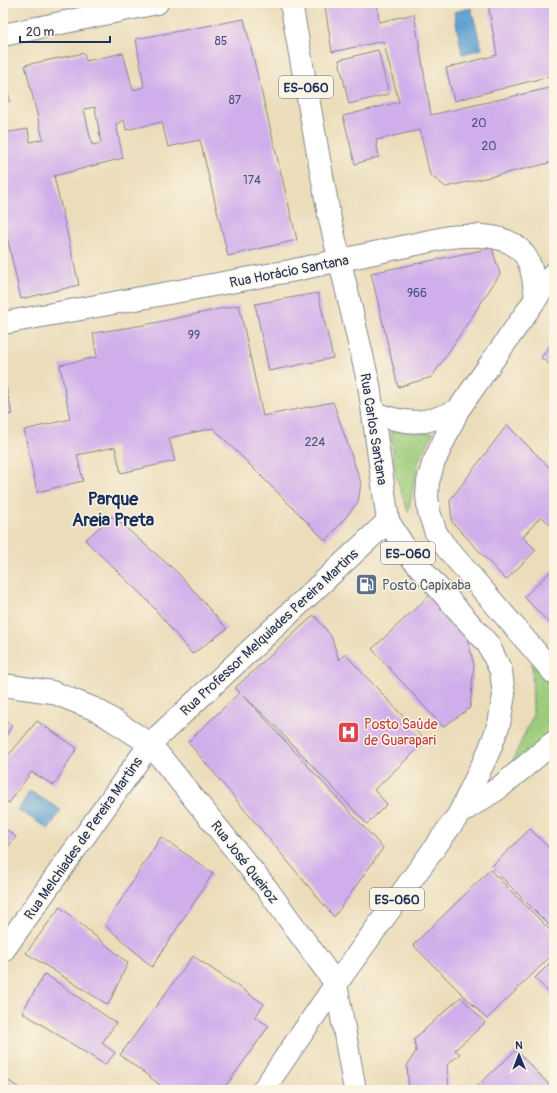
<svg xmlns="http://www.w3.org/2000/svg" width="557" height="1093" viewBox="0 0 557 1093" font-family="Pangolin,sans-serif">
<defs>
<pattern id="grass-dots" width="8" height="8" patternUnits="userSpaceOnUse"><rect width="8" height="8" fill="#9ece7d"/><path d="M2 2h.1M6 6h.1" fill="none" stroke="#88b16e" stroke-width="1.8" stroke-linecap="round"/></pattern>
</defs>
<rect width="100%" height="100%" fill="#fcf5e5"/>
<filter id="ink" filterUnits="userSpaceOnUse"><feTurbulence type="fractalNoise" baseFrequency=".025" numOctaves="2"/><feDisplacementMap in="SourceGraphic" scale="8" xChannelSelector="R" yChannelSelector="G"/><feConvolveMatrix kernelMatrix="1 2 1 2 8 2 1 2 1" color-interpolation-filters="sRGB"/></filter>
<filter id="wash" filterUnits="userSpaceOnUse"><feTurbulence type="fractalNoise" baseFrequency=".012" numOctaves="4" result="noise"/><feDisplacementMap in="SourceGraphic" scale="16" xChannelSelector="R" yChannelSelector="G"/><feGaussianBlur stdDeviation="0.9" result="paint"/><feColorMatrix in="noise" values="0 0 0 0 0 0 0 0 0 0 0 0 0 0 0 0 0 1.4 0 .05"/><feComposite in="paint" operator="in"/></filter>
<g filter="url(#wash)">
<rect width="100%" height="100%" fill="#ebddba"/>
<!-- grass -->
<g fill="url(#grass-dots)" stroke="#5c7e6e">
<polygon points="391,431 433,433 419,460 408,512 395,473"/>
<polygon points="532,662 554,689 554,730 506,775 533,715"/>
</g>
<!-- water -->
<g fill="#5ea0d1" stroke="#3c6898">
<polygon points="471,8 482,49 462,54 454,12"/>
<polygon points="30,791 61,810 49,829 18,810"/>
</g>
<g id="blocks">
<!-- building -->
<g fill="#d0aeeb" fill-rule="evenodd">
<polygon points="337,3 377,3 379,22 414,14 431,115 554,87 554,162 446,187 430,175 420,130 376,140 379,157 355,164 343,116 399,102 383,41 332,52 325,6"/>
<polygon points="488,3 554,3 554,75 454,101 446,68 497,55"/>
<path d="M244,19L297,240L228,256L200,140L168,147L162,122L126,130L124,120L116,124L123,158L54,176L79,285L21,299L3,219V133L28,129L30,142L43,139L25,65L84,53L86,61L123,53L133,90L144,87L136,39ZM95,107L101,143L92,145L84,109Z"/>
<polygon points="378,50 389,94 349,104 339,60"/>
<polygon points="3,75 10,101 3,103"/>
<polygon points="492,248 500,274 432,377 398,387 371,273"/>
<polygon points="318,293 333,358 269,371 255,304"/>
<polygon points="239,305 263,416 333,402 361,483 358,502 326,541 213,428 169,438 175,461 121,473 115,447 77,455 83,481 37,492 24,430 70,419 60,365 97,357 93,333 144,325"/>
<polygon points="554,340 554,367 541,358"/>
<polygon points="3,373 12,414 3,416"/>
<polygon points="507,425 554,472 554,528 541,516 523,537 536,550 506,580 452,522 450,500"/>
<polygon points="112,516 178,573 227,629 192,654 150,603 85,540"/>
<polygon points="554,568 554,628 524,597"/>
<polygon points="431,594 466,634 474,665 470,708 443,727 372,649"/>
<polygon points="314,615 331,636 339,660 345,654 426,741 374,790 387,804 367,824 271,722 243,695 383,848 334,917 188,742 240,692 235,688"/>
<polygon points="3,720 12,725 3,742"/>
<polygon points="37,721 77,748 54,785 31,772 9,803 3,800 3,762"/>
<polygon points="3,827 16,837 3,853"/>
<polygon points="530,829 554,853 554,930 491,867"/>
<polygon points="161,837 213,873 152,967 105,925"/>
<polygon points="490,870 554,934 554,953 487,1019 413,945"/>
<polygon points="60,907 128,963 108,1005 26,953"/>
<polygon points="193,956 264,1004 255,1017 269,1026 223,1090 155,1090 159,1084 120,1055"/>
<polygon points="554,959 554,998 535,978"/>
<polygon points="45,974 116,1023 102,1043 115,1053 105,1065 22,1012"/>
<polygon points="461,997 485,1023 455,1050 460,1054 447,1065 449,1090 409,1090 407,1066 416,1051 414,1039"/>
<polygon points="516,1050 554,1090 477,1090 475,1088"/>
<polygon points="3,1077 22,1090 3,1090"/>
</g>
</g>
</g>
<g filter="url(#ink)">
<use href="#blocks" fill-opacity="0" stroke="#83868c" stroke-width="1"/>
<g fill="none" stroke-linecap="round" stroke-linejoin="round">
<defs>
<g id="minor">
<polyline points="3,35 157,3"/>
<path d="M3,323L290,271L449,237C473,235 507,232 524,254C533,266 534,284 536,299"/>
<polyline points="3,951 150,744 388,521"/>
<polyline points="336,984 355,1090"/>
</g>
<polyline id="tertiary" points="3,685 52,692 97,710 150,744 267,889 336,984"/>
<g id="primary">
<polyline points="554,273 458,410 433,464 428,482 427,496 429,512 436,533 445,546 554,673"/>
<path d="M374,413C407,425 427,425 458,410"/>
<polyline points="460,813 499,788 554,742"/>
<polyline points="263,1090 336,984 459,814 489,751 499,724 504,695 501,671 488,644 410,556 388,521 369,385 329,215 291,3"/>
</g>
</defs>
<!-- minor casing -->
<use href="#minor" stroke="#83868c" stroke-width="24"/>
<!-- tertiary casing -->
<use href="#tertiary" stroke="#83868c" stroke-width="24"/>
<!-- primary casing -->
<use href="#primary" stroke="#83868c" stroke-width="24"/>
<!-- minor -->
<use href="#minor" stroke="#fff" stroke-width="22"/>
<!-- tertiary -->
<use href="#tertiary" stroke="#fff" stroke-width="22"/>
<!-- primary -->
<use href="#primary" stroke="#fff" stroke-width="22"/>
</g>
</g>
<!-- icons -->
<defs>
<symbol id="fuel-square" viewBox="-11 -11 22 22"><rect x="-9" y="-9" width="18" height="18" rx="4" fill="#5c6f8a" stroke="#fcf5e5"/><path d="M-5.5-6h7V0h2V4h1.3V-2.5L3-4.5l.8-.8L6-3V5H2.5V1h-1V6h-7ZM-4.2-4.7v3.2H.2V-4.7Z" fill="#fff"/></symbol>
<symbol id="hospital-square" viewBox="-11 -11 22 22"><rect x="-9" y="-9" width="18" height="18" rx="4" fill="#e0444e" stroke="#fcf5e5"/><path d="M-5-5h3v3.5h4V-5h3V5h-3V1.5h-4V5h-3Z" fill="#fff"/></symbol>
</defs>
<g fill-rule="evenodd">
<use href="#fuel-square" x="354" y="572" width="25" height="25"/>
<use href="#hospital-square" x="336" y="720" width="25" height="25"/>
</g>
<g text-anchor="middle" stroke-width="3" stroke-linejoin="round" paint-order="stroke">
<!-- number labels -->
<g font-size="12" fill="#484f81">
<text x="221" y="45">85</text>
<text x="235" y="104">87</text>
<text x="479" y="127">20</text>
<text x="489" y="150">20</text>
<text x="252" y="184">174</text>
<text x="417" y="297">966</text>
<text x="194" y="339">99</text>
<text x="315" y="446">224</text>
</g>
<!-- shield labels -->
<g fill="#fcf5e5" stroke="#5e6a86" stroke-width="1">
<rect x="279" y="76" width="54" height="22" rx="3"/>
<rect x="381" y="542" width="54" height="22" rx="3"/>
<rect x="370" y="888" width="54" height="22" rx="3"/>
</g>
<g font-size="13" font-weight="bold" fill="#1b2f5e">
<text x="306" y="92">ES-060</text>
<text x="408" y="558">ES-060</text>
<text x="397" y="904">ES-060</text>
</g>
<!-- street labels -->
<g font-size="14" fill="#1b2f5e" stroke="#fcf5e5">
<text transform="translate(289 271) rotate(-11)" y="5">Rua Horácio Santana</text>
<text transform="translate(374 429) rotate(81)" y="5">Rua Carlos Santana</text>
<text transform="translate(269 632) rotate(-43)" y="5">Rua Professor Melquiades Pereira Martins</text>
<text transform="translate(83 838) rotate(-55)" y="5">Rua Melchiades de Pereira Martins</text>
<text transform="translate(245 862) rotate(52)" y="5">Rua José Queiroz</text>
</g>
<!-- service labels -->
<g font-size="14" fill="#4e5e75" stroke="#fcf5e5" text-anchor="start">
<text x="382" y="590">Posto Capixaba</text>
</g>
<!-- health labels -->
<g font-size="14" fill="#be3a42" stroke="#fcf5e5" text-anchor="start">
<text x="364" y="729">Posto Saúde<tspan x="364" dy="16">de Guarapari</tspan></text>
</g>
<!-- district labels -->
<g font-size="18" font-weight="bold" fill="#1b2f5e" stroke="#fcf5e5">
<text x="113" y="505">Parque<tspan x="113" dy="21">Areia Preta</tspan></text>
</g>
</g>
<!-- margin -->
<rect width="557" height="1093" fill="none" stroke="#fcf5e5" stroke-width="16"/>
<!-- north arrow -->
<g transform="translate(519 1055) rotate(359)" stroke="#fcf5e5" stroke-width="3" paint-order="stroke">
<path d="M0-3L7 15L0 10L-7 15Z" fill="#1b2f5e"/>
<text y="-6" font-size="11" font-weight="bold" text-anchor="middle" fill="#1b2f5e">N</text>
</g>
<!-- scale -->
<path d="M20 36v6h90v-6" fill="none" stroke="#1b2f5e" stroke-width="2"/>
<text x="26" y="36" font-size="12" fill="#1b2f5e" stroke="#fcf5e5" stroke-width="3" paint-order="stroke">20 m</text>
</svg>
